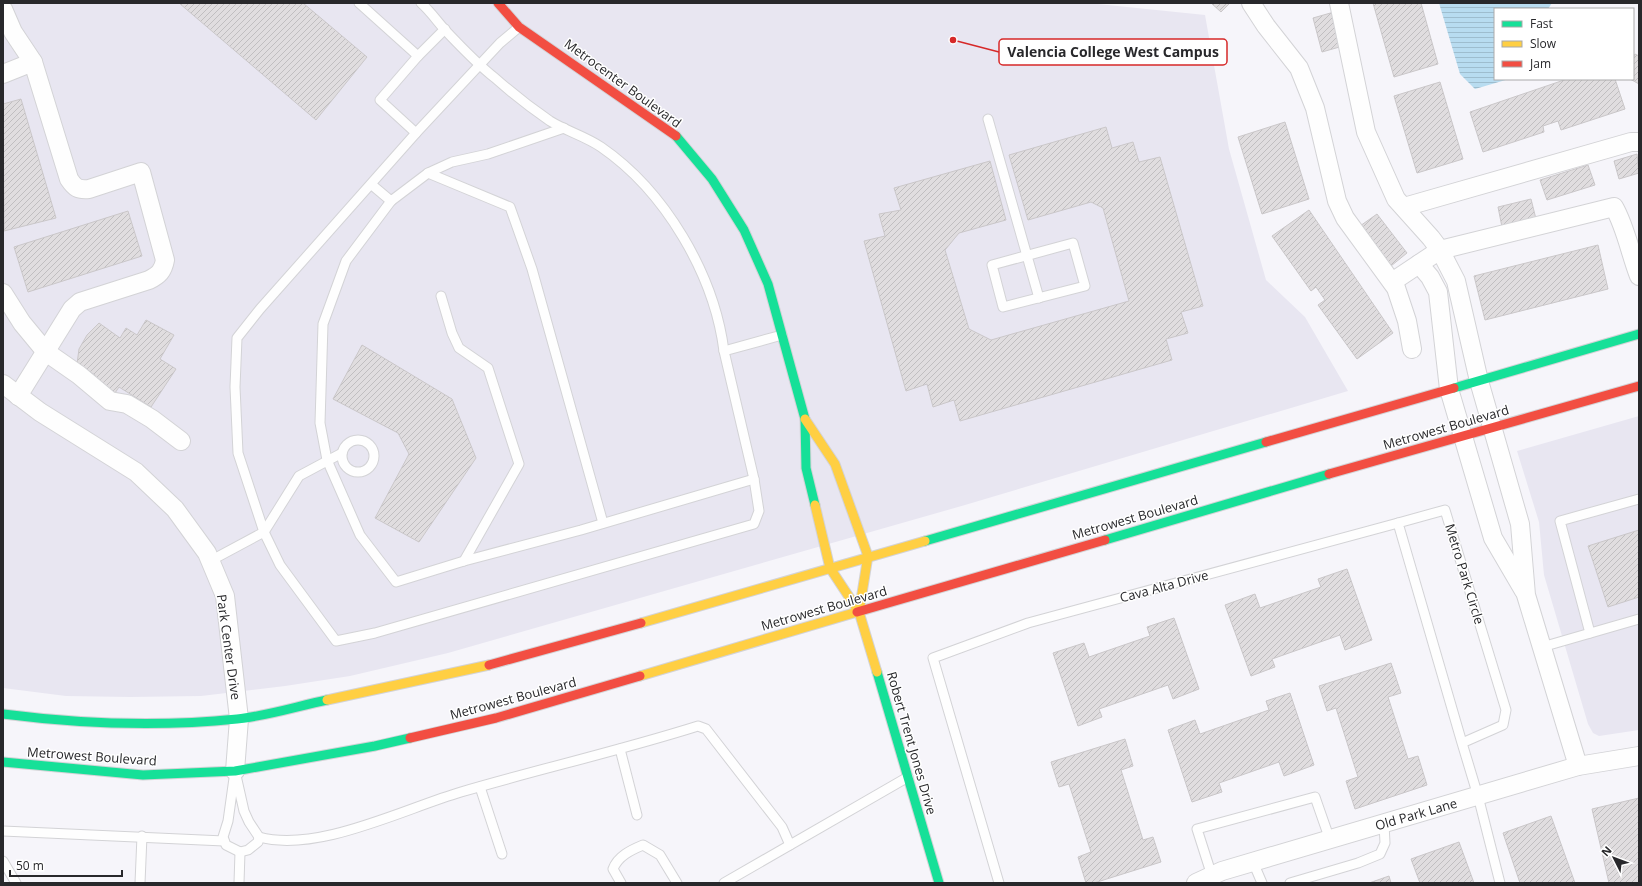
<svg xmlns="http://www.w3.org/2000/svg" width="1642" height="886" viewBox="0 0 1642 886" font-family="'Open Sans',sans-serif">
<defs>
<pattern id="water-rules" width="6" height="5" patternUnits="userSpaceOnUse"><rect width="6" height="5" fill="#b8dcf0"/><path d="M0 2.5h6" fill="none" stroke="#9ebdce"/></pattern>
<pattern id="building-hatch" width="6" height="6" patternUnits="userSpaceOnUse"><rect width="6" height="6" fill="#e0dddf"/><path d="M-1 1l2-2M0 6l6-6M5 7l2-2" fill="none" stroke="#c0bec0"/></pattern>
</defs>
<rect width="100%" height="100%" fill="#f6f5fa"/>
<!-- built -->
<g fill="#e8e6f1">
<polygon points="3,3 1088,3 1205,15 1229,149 1266,280 1305,317 1348,391 965,505 448,653 350,676 285,686 201,696 130,697 66,696 3,688"/>
<polygon points="1639,416 1639,730 1599,736 1593,733 1588,724 1544,575 1539,522 1517,451"/>
</g>
<!-- water -->
<polygon fill="url(#water-rules)" points="1439,3 1552,3 1548,9 1495,9 1495,79 1509,79 1475,89 1460,74"/>
<!-- building -->
<g fill="url(#building-hatch)" stroke="#cac7c9">
<polygon points="179,3 303,3 367,57 316,120"/>
<polygon points="1211,3 1230,3 1221,12"/>
<polygon points="1373,3 1421,3 1438,64 1394,77"/>
<polygon points="1334,12 1343,46 1322,52 1313,18"/>
<polygon points="1635,54 1639,56 1639,84 1630,79 1633,79 1633,58"/>
<polygon points="1567,79 1615,79 1625,109 1561,130 1558,121 1543,126 1544,132 1483,152 1470,112"/>
<polygon points="1440,82 1463,159 1417,173 1394,96"/>
<polygon points="21,99 56,218 4,231 3,104"/>
<polygon points="1285,122 1309,199 1262,214 1238,137"/>
<polygon points="1106,127 1112,148 1133,142 1139,162 1160,157 1203,306 1181,312 1188,333 1166,339 1172,360 960,421 954,400 933,407 927,384 906,391 864,241 885,236 879,214 901,210 894,188 990,161 1006,220 959,233 945,250 969,329 991,340 1129,301 1103,208 1091,202 1028,220 1009,155"/>
<polygon points="1637,154 1639,173 1619,179 1614,161"/>
<polygon points="1588,165 1595,185 1547,200 1540,180"/>
<polygon points="1531,199 1536,219 1502,227 1498,207"/>
<polygon points="1309,210 1393,333 1357,359 1318,305 1325,300 1316,287 1311,291 1272,236"/>
<polygon points="128,211 142,256 28,292 14,247"/>
<polygon points="1377,214 1407,253 1391,266 1360,226"/>
<polygon points="1598,245 1608,289 1485,320 1474,276"/>
<polygon points="146,320 174,335 160,359 176,369 151,407 119,387 111,399 92,385 95,375 77,364 79,349 87,335 99,323 120,338 126,328 137,335"/>
<polygon points="362,345 452,399 476,458 419,542 375,518 409,454 398,433 333,399"/>
<polygon points="1639,530 1639,597 1608,607 1588,546"/>
<polygon points="1347,569 1372,640 1345,650 1340,635 1272,659 1275,667 1251,676 1225,605 1255,594 1260,608 1321,587 1318,579"/>
<polygon points="1174,618 1199,689 1173,699 1168,685 1099,709 1102,717 1078,726 1053,653 1084,643 1089,657 1150,636 1147,627"/>
<polygon points="1391,663 1401,693 1388,697 1408,759 1418,756 1427,785 1355,809 1346,781 1358,777 1336,708 1327,711 1319,686"/>
<polygon points="1290,693 1314,765 1284,776 1279,762 1219,783 1222,792 1192,802 1168,730 1195,720 1200,734 1269,710 1266,701"/>
<polygon points="1125,739 1133,766 1121,770 1143,840 1153,837 1161,862 1094,883 1086,883 1078,857 1091,852 1069,784 1059,787 1051,762"/>
<polygon points="1639,798 1639,883 1609,883 1592,809"/>
<polygon points="1551,816 1575,883 1520,883 1503,833"/>
<polygon points="1459,842 1474,883 1420,883 1411,859"/>
<polygon points="1389,876 1391,883 1369,883"/>
</g>
<g fill="none" stroke-linecap="round" stroke-linejoin="round">
<defs>
<g id="lane">
<polyline points="359,3 418,56 380,100 416,133"/>
<path d="M421,3C430,11 437,21 445,30C461,47 477,64 495,78C512,93 531,108 550,121C566,131 585,136 601,147C665,191 714,274 724,351"/>
<polyline points="519,27 500,43 416,133 260,309 237,338 235,387 238,453 264,532 280,565 336,641 375,633 754,524 759,511 754,479"/>
<polyline points="418,56 445,29"/>
<polyline points="988,119 1039,298"/>
<polyline points="428,173 510,207 532,269 603,523"/>
<polyline points="372,185 391,201 428,173 452,162 488,154 564,128"/>
<polyline points="391,201 346,261 323,324 320,423 327,460 360,535 396,582 464,561 581,530 754,479 724,351 782,335"/>
<polygon points="1073,243 1085,286 1003,307 992,265"/>
<polyline points="441,296 452,333 459,348 488,368 519,464 464,561"/>
<circle cx="358" cy="456" r="16"/>
<polyline points="210,561 264,532 299,476 342,453"/>
<polyline points="1590,633 1560,521 1639,499"/>
<polyline points="1542,647 1639,619"/>
<polyline points="1462,743 1398,523 1445,510 1506,710 1503,725 1462,743 1478,796 1500,883"/>
<polyline points="620,749 637,815"/>
<polygon points="235,771 244,811 249,822 259,837 258,842 248,850 240,852 226,845 223,837 228,821"/>
<polyline points="480,787 502,854"/>
<polyline points="3,831 224,841"/>
<path d="M259,837C318,853 403,809 461,792C539,769 619,751 698,726L706,729L782,827L790,845"/>
<polyline points="3,861 16,883"/>
<polyline points="1253,862 1262,883"/>
<polyline points="1212,876 1197,829 1315,797 1330,840"/>
<polyline points="140,883 142,836"/>
<polyline points="239,883 240,852"/>
<path d="M621,883L613,869C618,856 631,850 643,845L660,855L677,883"/>
<polyline points="724,883 908,777"/>
<polyline points="999,883 933,658 1028,623 1398,523"/>
<polyline points="1290,883 1358,863 1380,854 1385,843 1384,824"/>
</g>
<g id="street">
<polyline points="1251,3 1266,26 1299,68 1315,108 1337,201 1345,218 1396,288 1407,321 1412,349"/>
<polyline points="1339,3 1366,132 1396,199 1431,238 1440,250 1456,281 1479,381 1520,524 1526,595 1578,766"/>
<polyline points="3,9 13,32 33,62"/>
<path d="M3,74L33,62L69,179C75,188 78,190 89,189L141,172L165,260C163,271 159,275 149,280L80,302L72,309L18,396"/>
<polyline points="1404,207 1631,142 1639,142"/>
<polyline points="1419,264 1430,277 1438,292 1449,389 1493,538 1524,591"/>
<path d="M1392,282L1440,250L1614,207C1626,228 1630,253 1639,276"/>
<polyline points="3,293 22,323 46,352 79,375 110,401 127,404 152,419 181,441"/>
<polyline points="3,384 40,412 136,472 175,509 207,553 225,596 239,719 235,771"/>
<polyline points="1196,883 1222,871 1578,766 1639,756"/>
</g>
<g id="fast">
<polyline points="676,136 712,179 744,230 768,284 805,419 806,468 815,505"/>
<polyline points="1454,388 1639,334"/>
<polyline points="1105,540 1329,474"/>
<polyline points="925,541 1266,442"/>
<polyline points="877,672 939,883"/>
<path d="M3,714C81,724 159,727 237,719C267,716 298,706 327,700"/>
<polyline points="3,762 143,775 235,771 375,746 410,738"/>
</g>
<g id="slow">
<polyline points="805,419 835,464 868,556 859,612"/>
<polyline points="815,505 830,568 859,612 877,672"/>
<polyline points="641,623 925,541"/>
<polyline points="640,676 857,612"/>
<polyline points="327,700 489,665"/>
</g>
<g id="jam">
<polyline points="498,3 519,27 676,136"/>
<polyline points="1266,442 1454,388"/>
<polyline points="1329,474 1639,386"/>
<polyline points="857,612 1105,540"/>
<polyline points="489,665 641,623"/>
<polyline points="410,738 496,718 640,676"/>
</g>
</defs>
<!-- lane casing -->
<use href="#lane" stroke="#d3d3d6" stroke-width="11"/>
<!-- street casing -->
<use href="#street" stroke="#d3d3d6" stroke-width="20"/>
<!-- fast casing -->
<use href="#fast" stroke="#d3d3d6" stroke-width="11"/>
<!-- slow casing -->
<use href="#slow" stroke="#d3d3d6" stroke-width="11"/>
<!-- jam casing -->
<use href="#jam" stroke="#d3d3d6" stroke-width="11"/>
<!-- lane -->
<use href="#lane" stroke="#fefefe" stroke-width="9"/>
<!-- street -->
<use href="#street" stroke="#fefefe" stroke-width="18"/>
<!-- fast -->
<use href="#fast" stroke="#16e098" stroke-width="9"/>
<!-- slow -->
<use href="#slow" stroke="#ffcf43" stroke-width="9"/>
<!-- jam -->
<use href="#jam" stroke="#f24e42" stroke-width="9"/>
</g>
<g text-anchor="middle" stroke-width="3" stroke-linejoin="round" paint-order="stroke">
<!-- street labels -->
<g font-size="13" fill="#28282b" stroke="#fff">
<text transform="translate(623 83) rotate(36)" y="5">Metrocenter Boulevard</text>
<text transform="translate(1446 427) rotate(-16)" y="5">Metrowest Boulevard</text>
<text transform="translate(1135 517) rotate(-16)" y="5">Metrowest Boulevard</text>
<text transform="translate(1465 574) rotate(73)" y="5">Metro Park Circle</text>
<text transform="translate(1164 586) rotate(-15)" y="5">Cava Alta Drive</text>
<text transform="translate(824 608) rotate(-16)" y="5">Metrowest Boulevard</text>
<text transform="translate(229 647) rotate(82)" y="5">Park Center Drive</text>
<text transform="translate(513 698) rotate(-15)" y="5">Metrowest Boulevard</text>
<text transform="translate(912 743) rotate(74)" y="5">Robert Trent Jones Drive</text>
<text transform="translate(92 756) rotate(4)" y="5">Metrowest Boulevard</text>
<text transform="translate(1416 814) rotate(-16)" y="5">Old Park Lane</text>
</g>
</g>
<!-- callouts -->
<path fill="none" stroke="#d62828" stroke-width="1.5" d="M953 40L999 52"/>
<circle fill="#d62828" stroke="#fff" stroke-width="1.5" cx="953" cy="40" r="4"/>
<rect fill="#fff" stroke="#d62828" stroke-width="1.5" x="999" y="39" width="228" height="26" rx="4"/>
<g font-size="14" text-anchor="middle" font-weight="bold" fill="#28282b">
<text x="1113" y="57">Valencia College West Campus</text>
</g>
<!-- border -->
<rect width="1642" height="886" fill="none" stroke="#28282b" stroke-width="8"/>
<!-- legend -->
<rect x="1494" y="8" width="140" height="72" fill="#ffffff" stroke="#a9a9aa"/>
<rect x="1502" y="21" width="20" height="6" fill="#16e098" stroke="#a9a9aa"/>
<text x="1530" y="28" font-size="12" fill="#28282b">Fast</text>
<rect x="1502" y="41" width="20" height="6" fill="#ffcf43" stroke="#a9a9aa"/>
<text x="1530" y="48" font-size="12" fill="#28282b">Slow</text>
<rect x="1502" y="61" width="20" height="6" fill="#f24e42" stroke="#a9a9aa"/>
<text x="1530" y="68" font-size="12" fill="#28282b">Jam</text>
<!-- north arrow -->
<g transform="translate(1614 858) rotate(312)" stroke="#ffffff" stroke-width="3" paint-order="stroke">
<path d="M0-3L7 15L0 10L-7 15Z" fill="#28282b"/>
<text y="-6" font-size="11" font-weight="bold" text-anchor="middle" fill="#28282b">N</text>
</g>
<!-- scale -->
<path d="M10 870v6h112v-6" fill="none" stroke="#28282b" stroke-width="2"/>
<text x="16" y="870" font-size="12" fill="#28282b" stroke="#ffffff" stroke-width="3" paint-order="stroke">50 m</text>
</svg>
